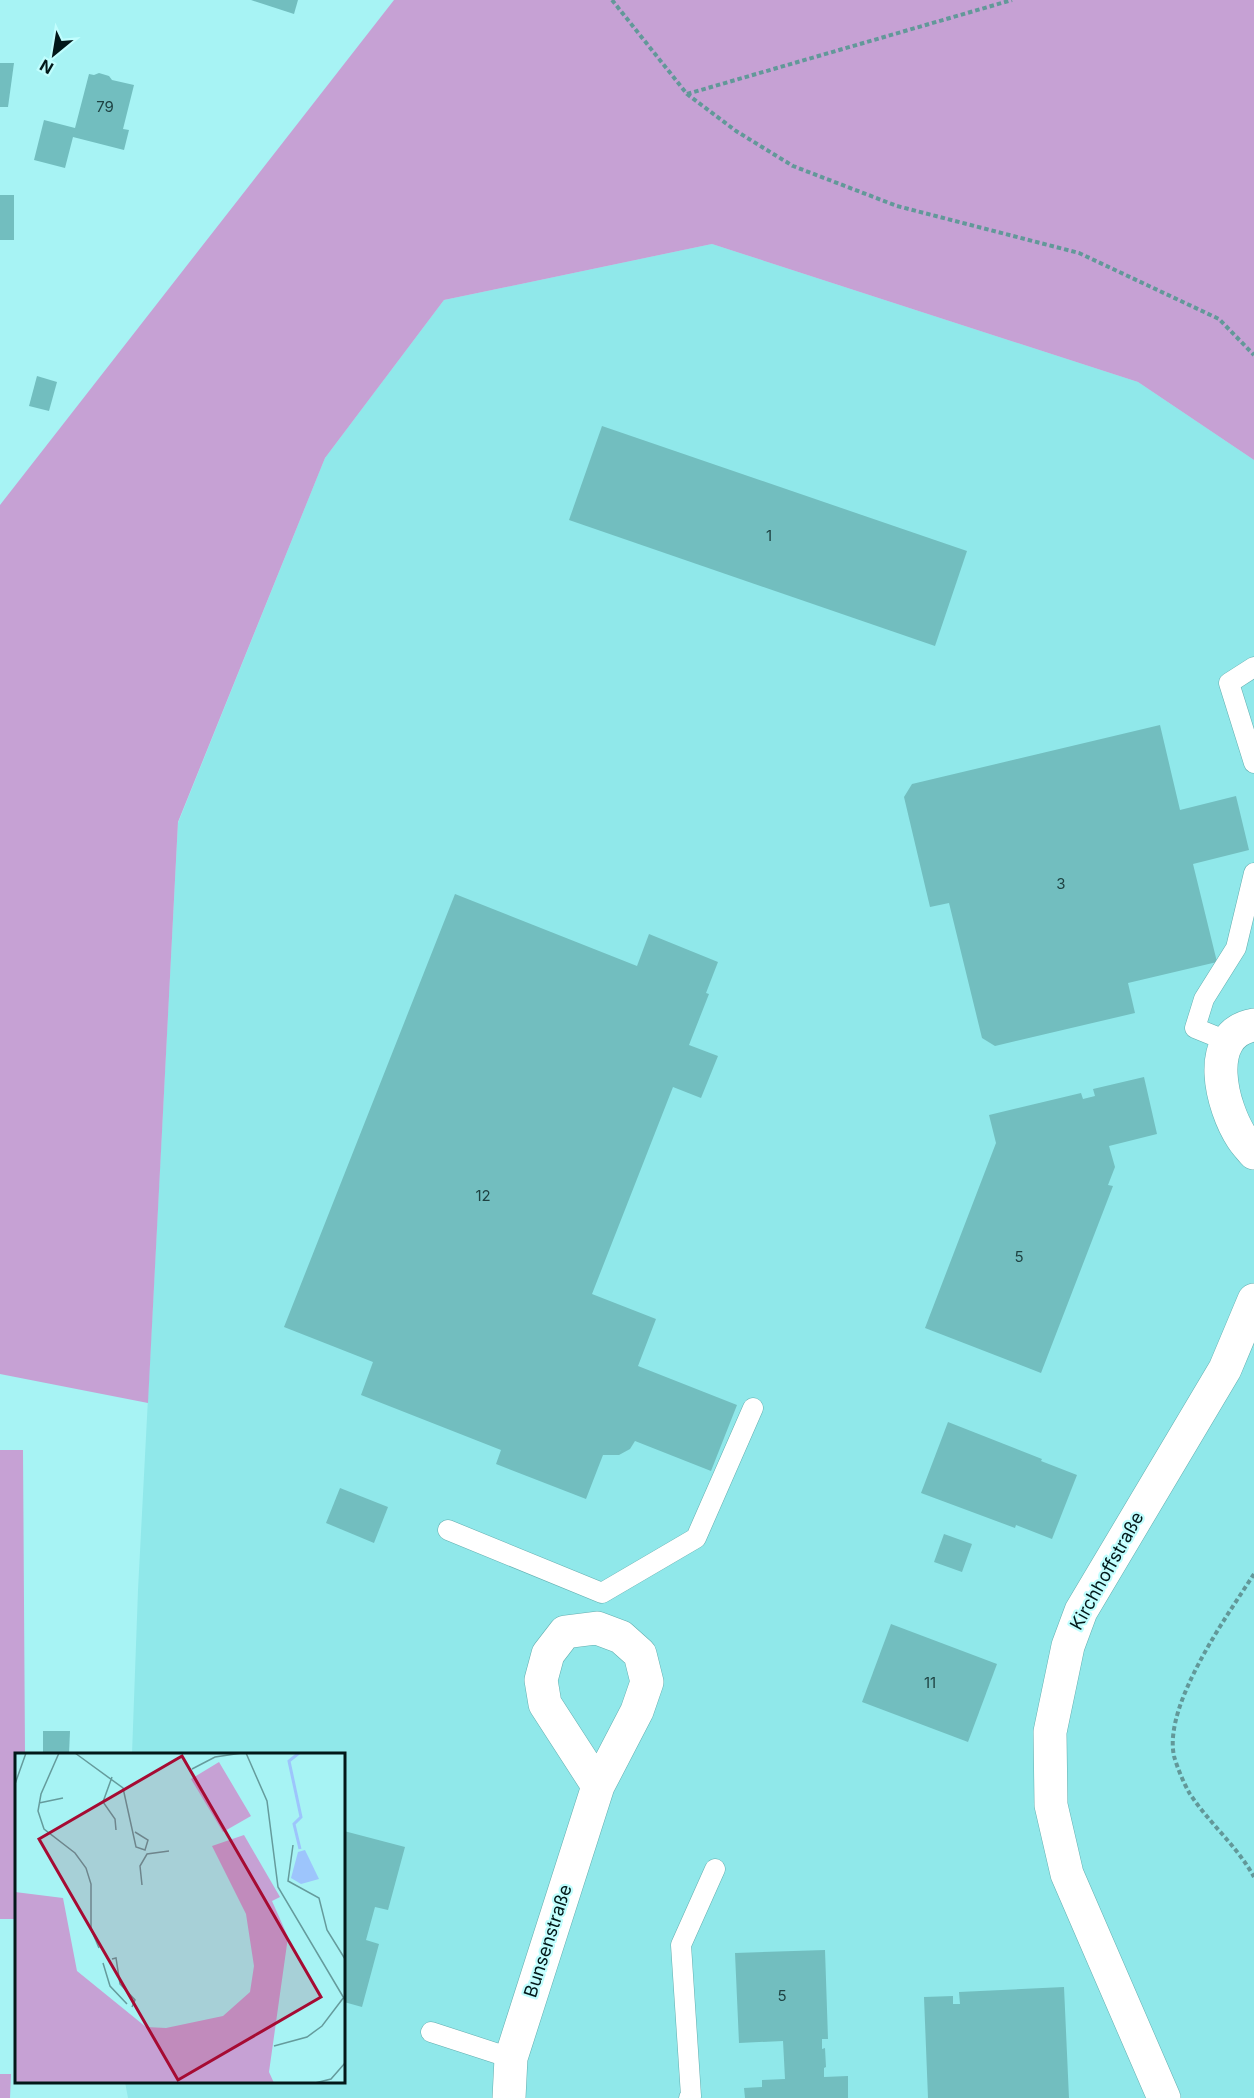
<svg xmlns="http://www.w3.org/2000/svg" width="1254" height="2098" viewBox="0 0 1254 2098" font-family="Inter,sans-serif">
<rect width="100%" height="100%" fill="#a7f3f4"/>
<!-- built -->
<polygon fill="#90e8ea" points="712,244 1138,382 1254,460 1254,2098 128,2098 125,2082 344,2082 344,1754 132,1754 138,1590 178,823 325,458 444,300"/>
<!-- green -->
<g fill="#c6a1d4">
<polygon points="394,0 1254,0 1254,460 1138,382 712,244 444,300 325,458 178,822 148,1403 0,1374 0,505"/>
<polygon points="0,1450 23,1450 25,1754 16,1754 16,1919 0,1919"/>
<polygon points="0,2074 11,2074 10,2098 0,2098"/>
</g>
<!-- building -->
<g fill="#72bebf">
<polygon points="251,0 298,0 294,14"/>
<polygon points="0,63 14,63 8,107 0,107"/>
<polygon points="99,73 109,76 112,80 134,85 123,129 129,130 124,150 73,137 65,168 34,160 44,120 75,128 89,74 94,75"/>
<rect x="0" y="195" width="14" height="45"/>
<polygon points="37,376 57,382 49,411 29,406"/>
<polygon points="602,426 967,551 935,646 569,520"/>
<polygon points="1160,725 1180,810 1236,796 1249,850 1193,864 1217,962 1128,983 1135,1013 995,1046 982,1038 949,903 930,907 904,797 912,784"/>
<polygon points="455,894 637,966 649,934 718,962 706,993 709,994 689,1045 718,1056 701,1098 673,1087 592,1294 656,1319 638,1366 737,1405 711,1471 635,1441 630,1449 619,1455 603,1455 586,1499 496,1464 501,1450 361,1395 373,1362 284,1327"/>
<polygon points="1144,1077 1157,1134 1109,1146 1115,1167 1108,1185 1113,1186 1041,1373 925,1328 996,1143 989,1115 1081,1093 1083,1099 1095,1096 1093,1089"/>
<polygon points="948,1422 1042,1459 1041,1461 1077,1475 1052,1539 1016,1525 1015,1528 921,1493"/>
<polygon points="340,1488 388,1507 374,1543 326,1523"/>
<polygon points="944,1534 972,1544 962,1572 934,1562"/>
<polygon points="891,1624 997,1664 968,1742 862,1702"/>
<polygon points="43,1731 70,1731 69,1754 43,1754"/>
<polygon points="344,1831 405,1847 388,1910 375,1907 366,1940 379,1944 362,2007 344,2002"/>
<polygon points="825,1950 828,2039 822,2039 822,2049 825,2048 826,2067 824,2068 824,2077 848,2076 848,2098 745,2098 744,2088 762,2087 762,2080 785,2079 783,2041 739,2043 735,1953"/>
<polygon points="1064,1987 1069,2098 928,2098 924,1997 953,1996 953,2004 960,2004 959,1992"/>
</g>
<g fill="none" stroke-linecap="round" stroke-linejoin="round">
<defs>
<g id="lane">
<polyline points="1254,667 1229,683 1254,763"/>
<polyline points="1227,1041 1195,1028 1204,999 1236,948 1254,873"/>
<polyline points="448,1530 602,1593 696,1538 753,1408"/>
<polyline points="431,2032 511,2058"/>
<polyline points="689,2098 691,2096 681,1945 715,1869"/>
</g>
<g id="street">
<path d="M1254,1025C1202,1034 1222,1108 1242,1138C1245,1143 1250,1148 1254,1153"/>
<polyline points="509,2098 511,2058 598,1786 637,1711 647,1682 640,1654 621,1637 597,1628 565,1632 548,1654 541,1680 545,1704 598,1786"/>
<polyline points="1164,2098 1067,1874 1051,1805 1050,1732 1068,1646 1081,1611 1225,1369 1254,1300"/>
</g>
</defs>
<!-- lane casing -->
<use href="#lane" stroke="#62aeaf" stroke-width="21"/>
<!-- street casing -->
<use href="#street" stroke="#62aeaf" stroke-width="34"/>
<!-- path -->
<g stroke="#629899" stroke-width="4" stroke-dasharray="4.5 3" stroke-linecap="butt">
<polyline points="612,0 687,94 736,131 793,166 897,206 1079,253 1219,319 1254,355"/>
<polyline points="687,94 1012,0"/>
<path d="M1254,1574C1227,1616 1163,1705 1174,1756C1177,1767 1184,1784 1190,1794C1209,1823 1237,1846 1254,1877"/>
</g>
<!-- lane -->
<use href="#lane" stroke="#fff" stroke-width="20"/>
<!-- street -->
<use href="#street" stroke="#fff" stroke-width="33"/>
</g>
<g text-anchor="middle" stroke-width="4.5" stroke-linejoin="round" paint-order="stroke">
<!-- number labels -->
<g font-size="15" fill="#1e4242">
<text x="105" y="112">79</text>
<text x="769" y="541">1</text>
<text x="1061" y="889">3</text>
<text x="483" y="1201">12</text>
<text x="1019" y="1262">5</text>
<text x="930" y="1688">11</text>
<text x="782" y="2001">5</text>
</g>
<!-- street labels -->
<g font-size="18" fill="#021819" stroke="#c1fefe">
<text transform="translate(1107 1571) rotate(-61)" y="6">Kirchhoffstraße</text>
<text transform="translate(548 1941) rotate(-72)" y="6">Bunsenstraße</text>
</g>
</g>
<!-- overview -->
<g transform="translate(15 1753)">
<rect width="330" height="330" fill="#a7f3f4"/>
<path d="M204,9L236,63L208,79L176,26ZM229,82L265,144L257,148L273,184L254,319L259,330H0V139L48,145L62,218L131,274L151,275L208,263L235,239L239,213L231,161L197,93Z" fill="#c6a1d4"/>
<path d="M290,97L304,126L286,131L276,125L283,99Z" fill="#9dc5fc"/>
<path fill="none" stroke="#9dc5fc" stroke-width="3" d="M284,0L274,8L286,64L279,71L285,96"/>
<path fill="none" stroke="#659b9c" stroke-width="1.5" d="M44,0L26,41L23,58L29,76L60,100L71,115L76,131V176L84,195M60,0L108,35L121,94L130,97L133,87L120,79M231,0L252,48L263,134L330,247M177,16L200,4L227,0M97,24L88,49L100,66L101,77M0,31L11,0M24,50L48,45M278,92L273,128L304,145L312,177L330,206M127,132L125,113L132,101L154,98M97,206L101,205L105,231L120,247L117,254M88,210L95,233L112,251M259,293L292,284L307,273L329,244M300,330L316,326L330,310"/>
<path fill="#a60b33" fill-opacity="0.15" stroke="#a60b33" stroke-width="3" d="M167,3L306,244L163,327L24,86Z"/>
<rect width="330" height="330" fill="none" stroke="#021819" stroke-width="3"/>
</g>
<!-- north arrow -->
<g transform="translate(54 54) rotate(210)" stroke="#c1fefe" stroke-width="4.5" paint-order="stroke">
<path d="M0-4.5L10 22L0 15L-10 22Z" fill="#021819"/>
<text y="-9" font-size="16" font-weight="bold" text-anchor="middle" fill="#021819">N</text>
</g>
</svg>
